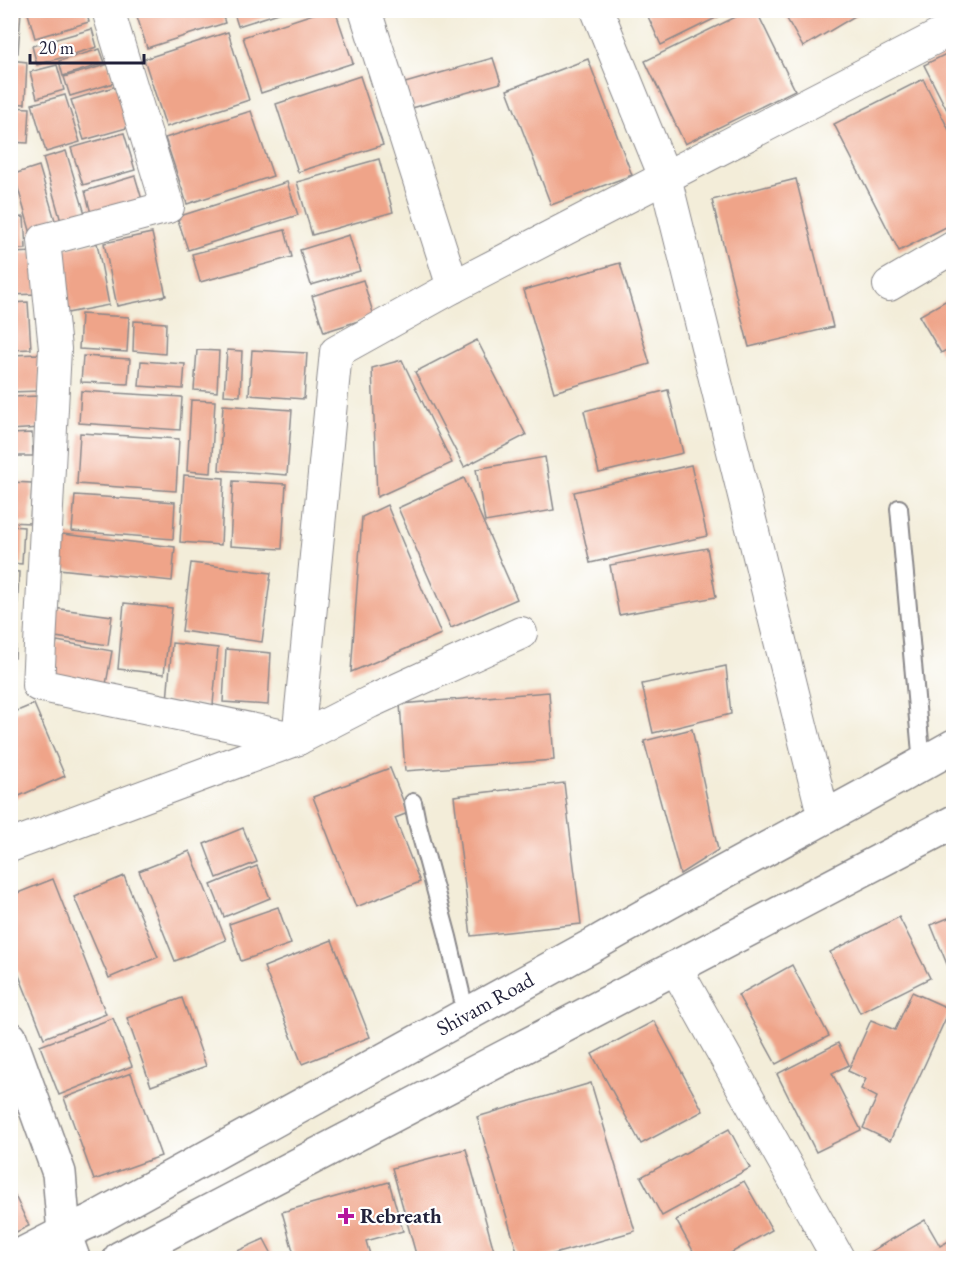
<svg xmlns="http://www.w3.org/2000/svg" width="964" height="1269" viewBox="0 0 964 1269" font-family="'EB Garamond',serif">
<rect width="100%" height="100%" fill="#fff"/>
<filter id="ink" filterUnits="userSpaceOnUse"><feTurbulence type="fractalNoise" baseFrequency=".0167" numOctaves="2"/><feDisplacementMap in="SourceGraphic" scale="12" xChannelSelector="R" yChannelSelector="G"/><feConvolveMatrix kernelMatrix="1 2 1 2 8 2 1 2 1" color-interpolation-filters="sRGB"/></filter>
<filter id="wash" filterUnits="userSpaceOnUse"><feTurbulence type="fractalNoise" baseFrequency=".008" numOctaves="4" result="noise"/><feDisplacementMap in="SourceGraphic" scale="24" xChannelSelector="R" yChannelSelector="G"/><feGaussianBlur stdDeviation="1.35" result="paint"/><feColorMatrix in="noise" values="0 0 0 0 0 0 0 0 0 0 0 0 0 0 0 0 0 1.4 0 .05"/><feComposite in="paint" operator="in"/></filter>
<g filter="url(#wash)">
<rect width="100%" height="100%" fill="#f3edd9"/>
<g id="blocks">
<!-- building -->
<g fill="#efa489">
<polygon points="10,10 21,11 18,53 10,52"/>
<polygon points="27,10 86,10 89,22 35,38"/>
<polygon points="135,10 221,10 225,23 147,48"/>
<polygon points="233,10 285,10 285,11 238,26"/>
<polygon points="325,10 335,10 353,63 261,93 243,37"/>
<polygon points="645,10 732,10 661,45"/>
<polygon points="750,10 756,10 795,90 685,144 645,61"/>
<polygon points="782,10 865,10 803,47"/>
<polygon points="92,29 97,47 37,65 32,46"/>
<polygon points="228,32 249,100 166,127 144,59"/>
<polygon points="100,49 105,63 63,76 59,61"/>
<polygon points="954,50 954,124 924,65"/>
<polygon points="493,58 501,83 412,108 405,83"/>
<polygon points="588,59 632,175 551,205 507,90"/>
<polygon points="10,60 27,62 25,104 10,103"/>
<polygon points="109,64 114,83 70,96 64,77"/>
<polygon points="57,65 64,90 37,98 30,72"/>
<polygon points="360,76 383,145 298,172 276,104"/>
<polygon points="923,79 954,140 954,223 899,251 834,124"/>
<polygon points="117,86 130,127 84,140 71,100"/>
<polygon points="65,95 80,142 46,152 32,104"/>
<polygon points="10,107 30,108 28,143 10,142"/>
<polygon points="251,111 273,176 187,204 165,138"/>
<polygon points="124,133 135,170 83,185 71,148"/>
<polygon points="66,151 86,217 62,225 43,158"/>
<polygon points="379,159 393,212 312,235 297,182"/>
<polygon points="39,166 57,227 31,234 14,174"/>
<polygon points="135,176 143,203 92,217 85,191"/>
<polygon points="796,179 833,327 749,347 712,200"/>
<polygon points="287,182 298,215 188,250 177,217"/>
<polygon points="24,217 26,249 10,249 10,218"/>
<polygon points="285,230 292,257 200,282 192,254"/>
<polygon points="152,233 166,296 117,306 104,243"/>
<polygon points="349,235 360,271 311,285 300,250"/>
<polygon points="97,243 109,305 67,313 56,250"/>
<polygon points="35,252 37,294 10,295 10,253"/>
<polygon points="620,263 650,364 554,392 524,290"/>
<polygon points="363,280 374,316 324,332 312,296"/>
<polygon points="954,296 954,346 941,353 919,316"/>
<polygon points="28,302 31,349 10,350 10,303"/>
<polygon points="81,314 129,317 127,352 79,349"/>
<polygon points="134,321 166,323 165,354 133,351"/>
<polygon points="477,340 526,435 464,467 415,372"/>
<polygon points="197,350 219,351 217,392 194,390"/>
<polygon points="227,350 242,351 240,396 224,395"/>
<polygon points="252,350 307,353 304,399 249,395"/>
<polygon points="39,354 41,391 10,392 10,355"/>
<polygon points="83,356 130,359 128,384 81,382"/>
<polygon points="402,360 452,463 377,497 372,368"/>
<polygon points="141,361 185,364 183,389 139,386"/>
<polygon points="668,390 683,453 599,473 584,411"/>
<polygon points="81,391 182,397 180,430 79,423"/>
<polygon points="39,396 40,428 10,430 10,397"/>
<polygon points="191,400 215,401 211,473 187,471"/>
<polygon points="223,405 292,410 287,475 219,470"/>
<polygon points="32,433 33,456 10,456 10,434"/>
<polygon points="80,433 179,439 176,491 77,484"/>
<polygon points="545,457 554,510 485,522 476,469"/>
<polygon points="691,465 707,536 590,563 574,492"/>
<polygon points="184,475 224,478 221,545 180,542"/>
<polygon points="464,478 517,599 451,628 398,508"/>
<polygon points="233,481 286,484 282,549 230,546"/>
<polygon points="10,482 32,483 30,523 10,522"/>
<polygon points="75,495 175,502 173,539 72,531"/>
<polygon points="387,505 441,634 351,672 362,517"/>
<polygon points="10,526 24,527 22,564 10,563"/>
<polygon points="62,534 175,547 172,581 59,569"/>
<polygon points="707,548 716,597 619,615 610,565"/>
<polygon points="191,563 271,573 262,642 182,631"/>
<polygon points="10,571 19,572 15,658 10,658"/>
<polygon points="124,603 172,608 164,674 118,669"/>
<polygon points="53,608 112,616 108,645 49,636"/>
<polygon points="57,641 112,651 105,690 50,680"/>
<polygon points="172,643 218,648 213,705 167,701"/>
<polygon points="226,649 271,653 268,705 223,702"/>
<polygon points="726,666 731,714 653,733 642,684"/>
<polygon points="549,692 554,760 405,771 400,704"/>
<polygon points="34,704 65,776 10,800 10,714"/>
<polygon points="692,729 718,850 680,874 644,741"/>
<polygon points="390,768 408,813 395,818 420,882 356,907 313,797"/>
<polygon points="564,783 581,924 471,936 454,796"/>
<polygon points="243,828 257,862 217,878 204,844"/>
<polygon points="190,851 226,940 175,961 139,871"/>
<polygon points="257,866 270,898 224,917 211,885"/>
<polygon points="124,876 158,957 109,978 74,897"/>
<polygon points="53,879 106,1014 44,1038 10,953 10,896"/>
<polygon points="278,907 291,944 241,961 229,924"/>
<polygon points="953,916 953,979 931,925"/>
<polygon points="899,917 930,978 860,1013 830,952"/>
<polygon points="332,940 370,1037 302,1064 264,967"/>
<polygon points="792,965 829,1036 776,1064 738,995"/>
<polygon points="912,992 950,1009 890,1141 863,1128 877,1097 861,1089 866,1079 848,1071 871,1020 895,1030"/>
<polygon points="182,998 206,1066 151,1086 127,1018"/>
<polygon points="113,1018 132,1066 59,1095 40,1046"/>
<polygon points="654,1021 703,1111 641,1144 592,1054"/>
<polygon points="838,1043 849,1065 832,1073 861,1130 816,1152 777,1074"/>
<polygon points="131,1073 161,1156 94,1180 64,1098"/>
<polygon points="591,1083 635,1231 540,1258 519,1258 477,1117"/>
<polygon points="729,1129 750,1168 662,1216 641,1177"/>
<polygon points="466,1149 496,1258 417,1258 392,1168"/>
<polygon points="744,1181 772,1230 722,1258 697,1258 676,1220"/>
<polygon points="389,1182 403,1231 366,1241 371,1258 295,1258 282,1212"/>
<polygon points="10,1185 29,1226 10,1235"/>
<polygon points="925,1220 940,1246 954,1238 954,1258 871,1258 868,1253"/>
<polygon points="264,1239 274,1258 222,1258"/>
</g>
</g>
</g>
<g filter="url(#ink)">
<use href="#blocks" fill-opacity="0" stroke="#8a888a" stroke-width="1.5"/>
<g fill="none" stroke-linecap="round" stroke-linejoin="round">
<defs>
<g id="service">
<polyline points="899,508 922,764"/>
<polyline points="413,802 417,822 448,937 466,1014"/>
</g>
<g id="minor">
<polyline points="108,10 168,207 44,240 55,349 38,685 298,739 336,352 453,287 954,28"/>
<polyline points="365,10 453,287"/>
<polyline points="597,10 665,177 824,818"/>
<polyline points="889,285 954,247"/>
<polyline points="10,846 298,739 370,702 521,633"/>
<polyline points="675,967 838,1258"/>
</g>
<polyline id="tertiary" points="10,1038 59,1173 64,1233"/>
<polyline id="secondary" points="15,1258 64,1233"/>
<g id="primary">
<path d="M73,1258L64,1233L93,1220L595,944C713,876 835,813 954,746"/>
<polyline points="120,1258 954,822"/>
</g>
</defs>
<!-- service casing -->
<use href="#service" stroke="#8a888a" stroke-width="20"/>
<!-- minor casing -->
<use href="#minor" stroke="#8a888a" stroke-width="34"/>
<!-- tertiary casing -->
<use href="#tertiary" stroke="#8a888a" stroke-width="36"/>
<!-- secondary casing -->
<use href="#secondary" stroke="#8a888a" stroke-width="36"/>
<!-- primary casing -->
<use href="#primary" stroke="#8a888a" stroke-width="36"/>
<!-- service -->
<use href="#service" stroke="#fff" stroke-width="16"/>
<!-- minor -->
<use href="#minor" stroke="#fff" stroke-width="32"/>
<!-- tertiary -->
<use href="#tertiary" stroke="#fff" stroke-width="33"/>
<!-- secondary -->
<use href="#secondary" stroke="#fff" stroke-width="33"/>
<!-- primary -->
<use href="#primary" stroke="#fff" stroke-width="33"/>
</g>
</g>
<!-- markers -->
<path fill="#b5179e" stroke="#fff" stroke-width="2" d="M343 1207h6v6h6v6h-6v6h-6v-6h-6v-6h6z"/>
<g text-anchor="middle" stroke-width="4.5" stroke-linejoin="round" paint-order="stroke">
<!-- street labels -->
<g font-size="21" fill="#22223b" stroke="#fff">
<text transform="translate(485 1004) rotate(-29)" y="7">Shivam Road</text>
</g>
<!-- poi labels -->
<g font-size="21" font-weight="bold" fill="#22223b" stroke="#fff" text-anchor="start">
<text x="360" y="1223">Rebreath</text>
</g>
</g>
<!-- margin -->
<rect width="964" height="1269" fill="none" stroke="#fff" stroke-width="36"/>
<!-- scale -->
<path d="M30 54v9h114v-9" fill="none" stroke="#22223b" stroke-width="3"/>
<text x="39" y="54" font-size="18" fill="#22223b" stroke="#ffffff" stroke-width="4.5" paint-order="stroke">20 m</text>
</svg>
